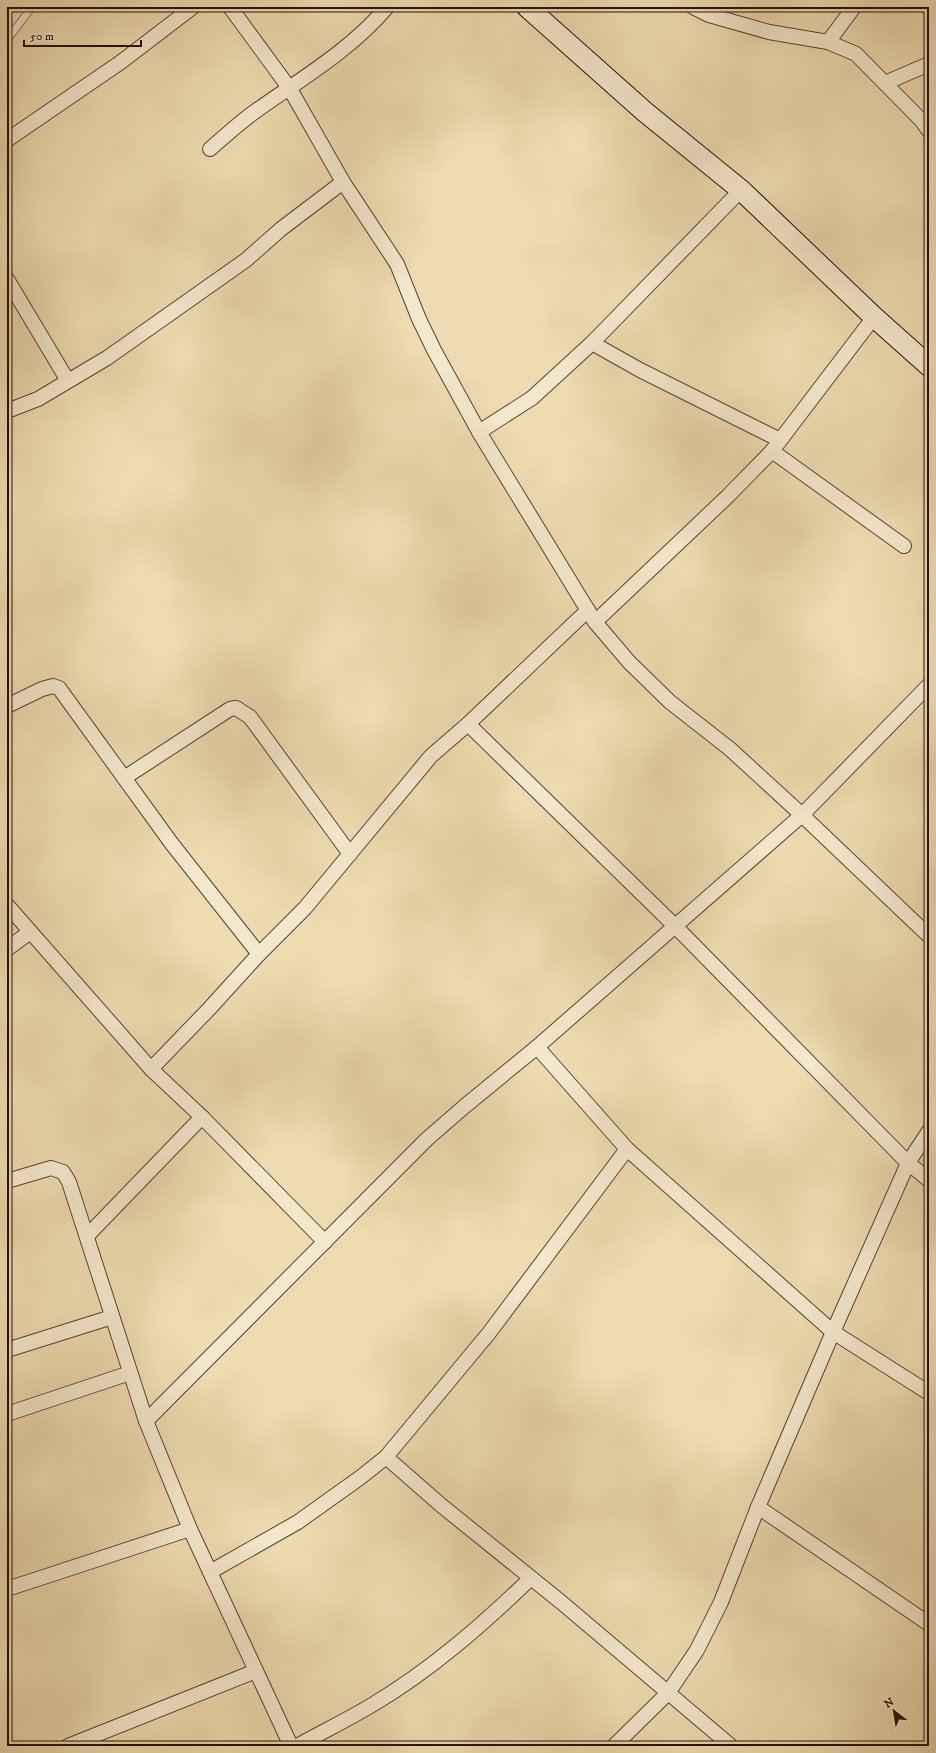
<svg xmlns="http://www.w3.org/2000/svg" width="936" height="1753" viewBox="0 0 936 1753" font-family="'IM FELL DW Pica',serif">
<rect width="100%" height="100%" fill="#eedbb1"/>
<filter id="stains"><feTurbulence type="fractalNoise" baseFrequency=".005" numOctaves="4"/><feColorMatrix values="0 0 0 0 .2 0 0 0 0 .09 0 0 0 0 .02 0 0 0 .5 -.17"/></filter>
<radialGradient id="worn" r=".72"><stop offset=".6" stop-color="#630" stop-opacity="0"/><stop offset="1" stop-color="#630" stop-opacity=".3"/></radialGradient>
<g fill="none" stroke-linecap="round" stroke-linejoin="round">
<defs>
<polyline id="lane" points="7,40 32,7"/>
<g id="street">
<polyline points="230,7 290,89 343,182 397,264 419,319 434,350 479,432 595,622 629,662 670,702 730,749 802,815 929,936"/>
<polyline points="693,7 709,15 769,32 828,42 856,54 922,121 929,131"/>
<polyline points="828,42 854,7"/>
<polyline points="885,83 929,64"/>
<polyline points="7,140 121,62 193,7"/>
<path d="M210,149C224,137 238,124 253,113C299,80 350,51 387,7"/>
<polyline points="7,279 68,381"/>
<polyline points="592,343 640,370 780,440"/>
<polyline points="7,411 38,399 107,358 246,260 281,229 343,182"/>
<polyline points="479,432 532,398 592,343 741,190"/>
<polyline points="772,451 904,546"/>
<polyline points="595,622 728,496 772,451 874,317"/>
<polyline points="7,706 42,689 53,686 59,688 172,844 259,954"/>
<polyline points="468,724 675,926 908,1163 929,1180"/>
<polyline points="124,778 230,709 236,708 250,717 350,854"/>
<polyline points="7,905 151,1069 202,1117 325,1242"/>
<polyline points="7,949 30,932"/>
<polyline points="537,1047 627,1149 833,1332 929,1393"/>
<polyline points="151,1069 209,1009 259,954 305,908 431,756 468,724 588,610"/>
<polyline points="7,1181 51,1168 63,1172 69,1182 146,1421 190,1529 291,1746"/>
<polyline points="87,1236 202,1117"/>
<polyline points="7,1350 112,1317"/>
<polyline points="7,1414 130,1373"/>
<polyline points="146,1421 427,1139 465,1106 537,1047 802,815 929,685"/>
<polyline points="386,1457 442,1506 561,1602 731,1746"/>
<polyline points="758,1507 929,1624"/>
<polyline points="210,1572 298,1522 361,1477 386,1457 489,1333 627,1149"/>
<polyline points="7,1589 190,1529"/>
<polyline points="68,1746 256,1671"/>
<path d="M297,1746C322,1732 347,1720 372,1705C431,1670 482,1625 531,1578"/>
<polyline points="614,1746 668,1693 697,1650 721,1602 758,1507 833,1332 908,1163 929,1131"/>
</g>
<polyline id="secondary" points="527,7 645,112 741,190 874,317 929,366"/>
</defs>
<!-- lane casing -->
<use href="#lane" stroke="#574332" stroke-width="8"/>
<!-- street casing -->
<use href="#street" stroke="#574332" stroke-width="16"/>
<!-- secondary casing -->
<use href="#secondary" stroke="#251008" stroke-width="22"/>
<!-- lane -->
<use href="#lane" stroke="#f4e8cc" stroke-width="7"/>
<!-- street -->
<use href="#street" stroke="#f4e8cc" stroke-width="14"/>
<!-- secondary -->
<use href="#secondary" stroke="#f4e8cc" stroke-width="20"/>
</g>
<!-- margin -->
<rect width="936" height="1753" fill="none" stroke="#eedbb1" stroke-width="24"/>
<rect x="8" y="8" width="920" height="1737" fill="none" stroke="#251008" stroke-width="2"/>
<rect x="12" y="12" width="912" height="1729" fill="none" stroke="#251008"/>
<!-- north arrow -->
<g transform="translate(894 1711) rotate(329)" stroke="#f4e8cc" stroke-width="3" paint-order="stroke">
<path d="M0-3L7 15L0 10L-7 15Z" fill="#251008"/>
<text y="-6" font-size="11" font-weight="bold" text-anchor="middle" fill="#251008">N</text>
</g>
<!-- scale -->
<path d="M24 40v6h117v-6" fill="none" stroke="#251008" stroke-width="2"/>
<text x="30" y="40" font-size="12" fill="#251008" stroke="#f4e8cc" stroke-width="3" paint-order="stroke">50 m</text>
<rect width="100%" height="100%" filter="url(#stains)"/>
<rect width="100%" height="100%" fill="url(#worn)"/>
</svg>
